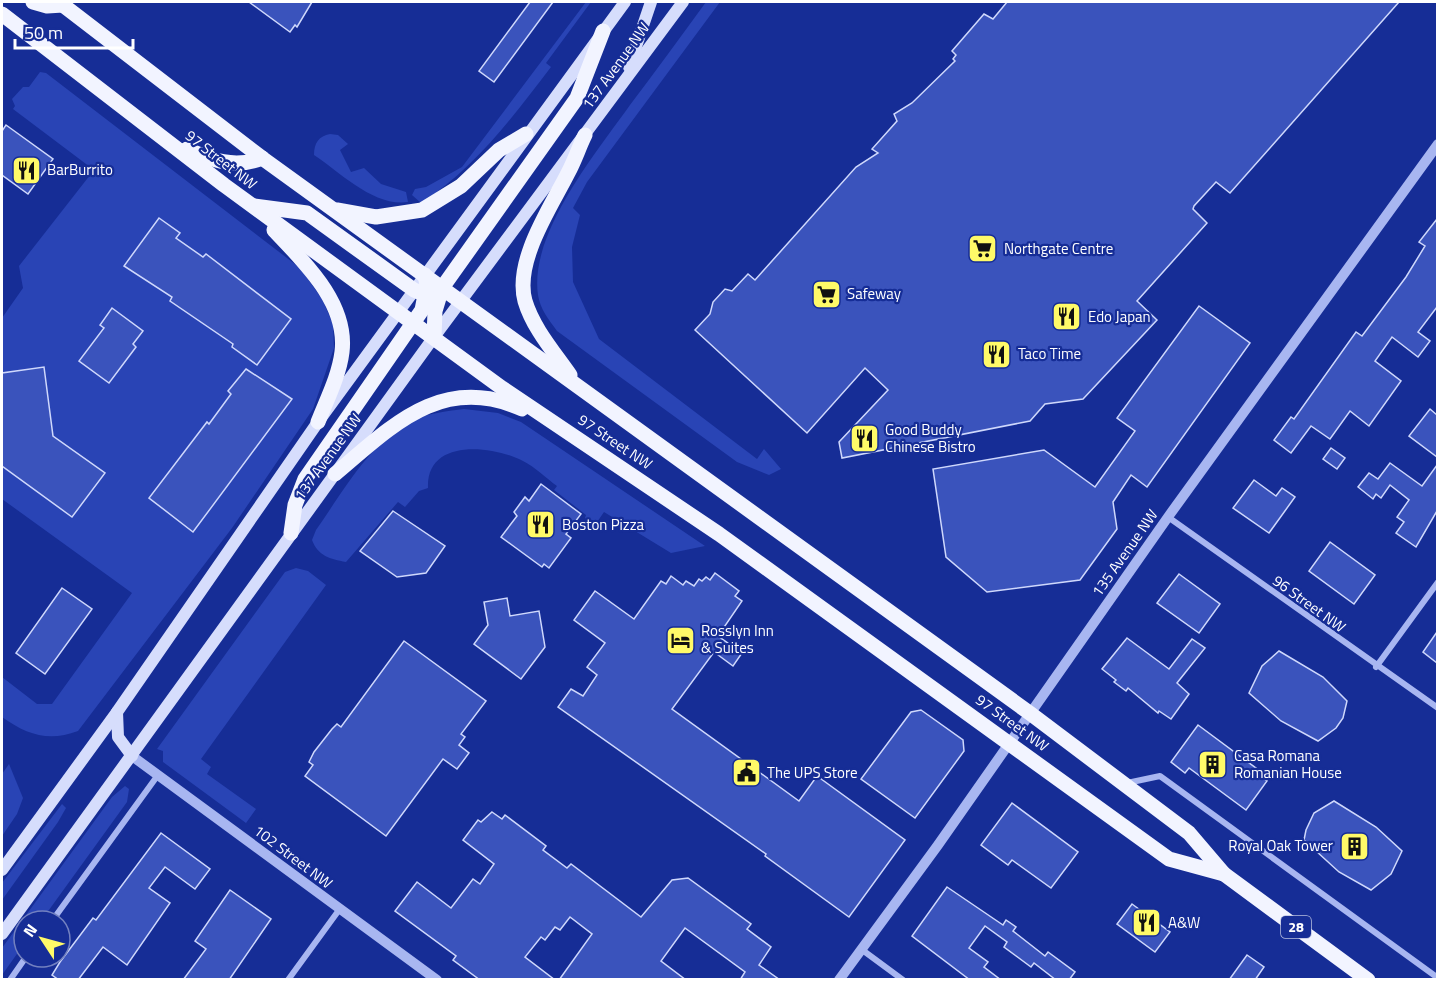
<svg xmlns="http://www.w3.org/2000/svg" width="1439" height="981" viewBox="0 0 1439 981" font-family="'Titillium Web',sans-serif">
<rect width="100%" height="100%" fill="#162d96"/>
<!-- green -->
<g fill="#2944b5">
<path d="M586,2H591L546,63L551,67C512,118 475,168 421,203L412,195L415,189L426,187L462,167Z"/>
<path d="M706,2H720L587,182L573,208L580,215L572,247L573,282L599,339L757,459L764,449L781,469L769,475L737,462L557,331C549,320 540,309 538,295C529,233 596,153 630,105C656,71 681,36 706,2Z"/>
<path d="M40,72L46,73L300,268L322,299L333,324L334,348L313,409L232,528L78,731C49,742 27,735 2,717V677L37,704H52L132,593L2,499V318L23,288L19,266L94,170L13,109L15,106L12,99L23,87H29Z"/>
<path d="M330,134L338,135L348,144L340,150L351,172L364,168L381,184L406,192L408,202C374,207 341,173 314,155C314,143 319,136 330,134Z"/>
<path d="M464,409L498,413L521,422L705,546L671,553L604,512L595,525L585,518L586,515L554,490L557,486C546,478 535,467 523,461C492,445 426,438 428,488L419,491L405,507L398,502L346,562C330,559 318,556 312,540L316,530C343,492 370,441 414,420C428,413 449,411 464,409Z"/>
<polygon points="296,568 308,571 326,585 201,759 211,767 207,774 256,809 246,823 163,762 163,751 157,749 285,572"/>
<polygon points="9,764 23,798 17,814 2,836 2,774"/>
<polygon points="125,786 129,789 127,802 41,921 24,921 24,944 2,975 2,948 112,797"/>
<polygon points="62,804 66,808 58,822 2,900 2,883"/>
</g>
<!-- building -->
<g fill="#3a53bc" stroke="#cfd8fc" stroke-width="1.5">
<polygon points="249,2 312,2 297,27 295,25 290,32"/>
<polygon points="530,2 553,2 494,82 479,71"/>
<polygon points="1007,2 1399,2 1230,193 1216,182 1194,206 1193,209 1207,223 1137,301 1157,320 1083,399 1045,404 1030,421 842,458 839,442 888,390 865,368 807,433 695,330 710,314 713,302 725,289 732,291 748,274 755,280 856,167 878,153 872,149 897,121 894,114 912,103 955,61 953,59 956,55 952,51 984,14 993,19"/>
<polygon points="6,125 53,159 28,194 2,175 2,131"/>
<polygon points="159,218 180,233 176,238 203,257 206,254 291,319 257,365 232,347 233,344 170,301 172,297 124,266"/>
<polygon points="1437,219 1437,307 1418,332 1430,341 1418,357 1392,337 1375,361 1401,381 1369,426 1350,411 1330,439 1311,426 1291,453 1274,440 1291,417 1294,419 1356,332 1362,336 1406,277 1425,246 1419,242"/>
<polygon points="1199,306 1250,343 1147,487 1131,475 1113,502 1117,529 1080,580 987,592 946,557 933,469 1044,450 1095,487 1135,431 1117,418"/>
<polygon points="112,308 143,331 133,344 136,347 109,383 79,361 104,328 100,325"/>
<polygon points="44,367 53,436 105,473 72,517 2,466 2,373"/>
<polygon points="246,369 292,399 193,532 149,498 207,422 209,424 231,394 228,391"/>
<polygon points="1430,409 1437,415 1437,457 1409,436"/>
<polygon points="1331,448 1345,458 1337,469 1323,459"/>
<polygon points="1390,463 1422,486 1437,465 1437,511 1416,547 1396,533 1404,522 1397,517 1409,500 1390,485 1381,498 1376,494 1373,499 1358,487 1369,473 1378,479"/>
<polygon points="1254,480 1276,496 1282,488 1295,497 1269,533 1233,508"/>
<polygon points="541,484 581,514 566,534 571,538 549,568 544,564 542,567 501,537 517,516 514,512 525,497 529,501"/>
<polygon points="393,511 445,546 426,573 397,577 360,551"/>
<polygon points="1330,542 1375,575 1354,604 1309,571"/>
<polygon points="715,573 739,591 735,596 742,601 718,636 742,653 733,666 714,652 672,709 799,801 817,776 905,840 849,917 765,856 766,854 558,707 571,689 583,696 597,675 587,667 605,643 574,620 595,591 634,619 661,581 666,584 671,576 683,585 686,581 694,586 699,579 702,581 706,577 710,580"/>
<polygon points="1179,574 1220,604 1199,633 1157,603"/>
<polygon points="62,588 92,609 45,674 16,653"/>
<polygon points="507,598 510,616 539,611 545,647 521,679 474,644 488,625 484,602"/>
<polygon points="1437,632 1437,663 1423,652"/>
<polygon points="1127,638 1169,669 1192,639 1205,648 1177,683 1189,694 1171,719 1159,711 1158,713 1128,688 1126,691 1114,682 1116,680 1102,669"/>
<polygon points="404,641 486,701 461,734 465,737 459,745 469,753 457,769 443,759 386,836 305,776 313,765 309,762 314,752 332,729 337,724 341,727"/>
<polygon points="1279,651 1323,677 1347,701 1343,718 1336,728 1318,741 1281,721 1249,693 1262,666"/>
<polygon points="921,710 963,740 964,751 915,818 861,779 911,712"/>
<polygon points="1198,725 1264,774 1262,777 1267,781 1246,810 1189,768 1185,773 1171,762"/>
<polygon points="1334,801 1376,827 1402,851 1391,874 1371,890 1339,872 1304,840 1306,830 1314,813"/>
<polygon points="1012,803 1078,852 1051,888 1012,860 1008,865 981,845"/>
<polygon points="492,812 502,819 505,815 546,846 543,850 567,868 571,864 641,917 672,880 688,878 751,924 747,929 771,947 759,965 780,980 740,980 745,972 685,928 661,961 686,980 559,980 592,934 570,917 560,930 555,927 545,940 541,937 525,957 555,980 480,980 453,960 456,956 395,911 417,882 451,908 473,879 480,884 494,864 463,840 478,820 481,822"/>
<polygon points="161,833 210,869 195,889 165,867 149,888 170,903 127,965 103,947 78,980 59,980 52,975 60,962 93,918 96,920"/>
<polygon points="947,887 1003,925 1006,920 1016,927 1013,931 1045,956 1048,952 1075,972 1069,980 1056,980 1034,963 1031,967 1004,947 1007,942 985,926 969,948 988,962 984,967 1001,980 970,980 912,936"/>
<polygon points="230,890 271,919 229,980 183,980 206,949 195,941"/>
<polygon points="1132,904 1170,932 1155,952 1117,924"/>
<polygon points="1247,955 1264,967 1255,980 1229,980"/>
</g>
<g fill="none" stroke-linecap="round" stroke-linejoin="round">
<!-- minor -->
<g stroke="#a8b6f1" stroke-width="6">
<polyline points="1168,517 1438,708"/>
<polyline points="1376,667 1438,582"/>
<polyline points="1127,783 1160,776 1438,978"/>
<polyline points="52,921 158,775"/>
<polyline points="861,949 903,980"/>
<polyline points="10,980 26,957"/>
<polyline points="288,980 339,910"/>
</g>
<!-- tertiary -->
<g stroke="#a8b6f1" stroke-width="10">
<polyline points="132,756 437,980"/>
<polyline points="839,980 938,845 1168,517 1438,144"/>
</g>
<!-- secondary -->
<g stroke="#d6ddfc" stroke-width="12">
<polyline points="629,67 651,2"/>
<polyline points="117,712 118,737 132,756"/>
<polyline points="2,870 117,712 318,422 625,2"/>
<polyline points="2,934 434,337 683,2"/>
</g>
<!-- primary -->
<g stroke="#f2f4ff" stroke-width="15">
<polyline points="33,2 47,6 63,5"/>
<polyline points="59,2 262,158 1031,714 1189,833 1224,874 1368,980"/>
<polyline points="2,14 224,185 502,388 719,534 1169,859 1224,874"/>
<path d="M187,149C211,160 235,169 262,158"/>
<polyline points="254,206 307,213 414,290 434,298"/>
<polyline points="337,210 376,217 422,210 461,186 499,150 526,134"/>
<path d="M274,230C304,262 348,303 342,352C339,376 327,399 318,422"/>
<polyline points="434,337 435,311 442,288 577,98 603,31"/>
<path d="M570,375C554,352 533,328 525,301C514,261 551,207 568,173C575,160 579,147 585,135"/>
<path d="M335,474C392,426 442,373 522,409"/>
<polyline points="291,533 295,505 305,479 422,310 427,285 425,275"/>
</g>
</g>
<!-- icons -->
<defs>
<symbol id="restaurant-square" viewBox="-11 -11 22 22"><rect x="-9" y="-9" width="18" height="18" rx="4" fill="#fffa68" stroke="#162d96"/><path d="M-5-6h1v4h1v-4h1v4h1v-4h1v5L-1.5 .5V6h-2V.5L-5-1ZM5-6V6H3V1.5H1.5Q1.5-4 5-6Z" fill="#111"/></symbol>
<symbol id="supermarket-square" viewBox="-11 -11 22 22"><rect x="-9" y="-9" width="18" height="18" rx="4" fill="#fffa68" stroke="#162d96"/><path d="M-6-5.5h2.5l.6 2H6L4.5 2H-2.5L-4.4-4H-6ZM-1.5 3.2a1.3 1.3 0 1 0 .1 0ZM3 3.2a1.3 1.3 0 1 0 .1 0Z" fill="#111"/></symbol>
<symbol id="hotel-square" viewBox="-11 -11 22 22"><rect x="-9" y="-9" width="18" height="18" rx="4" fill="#fffa68" stroke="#162d96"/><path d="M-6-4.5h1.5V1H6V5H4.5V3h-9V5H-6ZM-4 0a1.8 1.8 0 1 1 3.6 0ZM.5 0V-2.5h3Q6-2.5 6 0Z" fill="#111"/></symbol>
<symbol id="building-square" viewBox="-11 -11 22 22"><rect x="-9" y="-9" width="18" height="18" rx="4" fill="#fffa68" stroke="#162d96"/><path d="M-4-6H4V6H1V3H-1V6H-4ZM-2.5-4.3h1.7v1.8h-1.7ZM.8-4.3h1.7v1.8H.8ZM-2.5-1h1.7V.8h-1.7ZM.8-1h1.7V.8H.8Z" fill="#111"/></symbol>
<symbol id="civic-square" viewBox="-11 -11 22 22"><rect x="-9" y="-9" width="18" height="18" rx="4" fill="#fffa68" stroke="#162d96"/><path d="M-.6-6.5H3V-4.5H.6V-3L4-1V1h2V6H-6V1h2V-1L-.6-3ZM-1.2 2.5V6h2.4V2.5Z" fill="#111"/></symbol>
</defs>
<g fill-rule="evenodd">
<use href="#restaurant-square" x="10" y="154" width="33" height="33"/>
<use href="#supermarket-square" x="966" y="232" width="33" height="33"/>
<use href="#supermarket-square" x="810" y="278" width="33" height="33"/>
<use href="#restaurant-square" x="1050" y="300" width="33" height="33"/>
<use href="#restaurant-square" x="980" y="338" width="33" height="33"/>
<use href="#restaurant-square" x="848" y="422" width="33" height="33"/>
<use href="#restaurant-square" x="524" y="508" width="33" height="33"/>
<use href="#hotel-square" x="664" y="624" width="33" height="33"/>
<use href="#building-square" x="1196" y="748" width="33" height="33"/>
<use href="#civic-square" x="730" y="756" width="33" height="33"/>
<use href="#building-square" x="1338" y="830" width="33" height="33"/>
<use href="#restaurant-square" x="1130" y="906" width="33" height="33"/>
</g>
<g text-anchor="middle" stroke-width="4.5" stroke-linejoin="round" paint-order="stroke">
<!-- shield labels -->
<rect fill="#162d96" stroke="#b9c0e0" stroke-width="1.5" x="1281" y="916" width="30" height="22" rx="4.5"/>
<g font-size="14" font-weight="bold" fill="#fff">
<text x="1296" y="932">28</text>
</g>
<!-- street labels -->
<g font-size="15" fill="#fff" stroke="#162d96">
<text transform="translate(616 66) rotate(-54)" y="5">137 Avenue NW</text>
<text transform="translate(221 160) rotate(38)" y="5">97 Street NW</text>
<text transform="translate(615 442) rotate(34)" y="5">97 Street NW</text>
<text transform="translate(328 457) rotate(-54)" y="5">137 Avenue NW</text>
<text transform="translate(1125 553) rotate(-55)" y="5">135 Avenue NW</text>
<text transform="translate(1309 604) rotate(36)" y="5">96 Street NW</text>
<text transform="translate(1012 723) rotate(36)" y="5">97 Street NW</text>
<text transform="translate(293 857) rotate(37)" y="5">102 Street NW</text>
</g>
<!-- poi labels -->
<g font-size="15" fill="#fff" stroke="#162d96" text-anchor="start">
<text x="47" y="175">BarBurrito</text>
<text x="1004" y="254">Northgate Centre</text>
<text x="847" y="299">Safeway</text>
<text x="1088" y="322">Edo Japan</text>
<text x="1018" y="359">Taco Time</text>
<text x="885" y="435">Good Buddy<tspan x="885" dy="17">Chinese Bistro</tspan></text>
<text x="562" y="530">Boston Pizza</text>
<text x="701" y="636">Rosslyn Inn<tspan x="701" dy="17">&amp; Suites</tspan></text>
<text x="1234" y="761">Casa Romana<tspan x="1234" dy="17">Romanian House</tspan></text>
<text x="767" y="778">The UPS Store</text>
<text x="1333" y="851" text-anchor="end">Royal Oak Tower</text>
<text x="1168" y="928">A&amp;W</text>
</g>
</g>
<!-- border -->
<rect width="1439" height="981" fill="none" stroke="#ffffff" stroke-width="6"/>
<!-- north arrow -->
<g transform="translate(42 939) rotate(306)"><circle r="28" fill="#162d96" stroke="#7381c0" stroke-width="1.5"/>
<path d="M0-4.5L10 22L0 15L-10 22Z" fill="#fffa68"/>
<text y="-9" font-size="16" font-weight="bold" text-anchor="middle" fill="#ffffff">N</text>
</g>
<!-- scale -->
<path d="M15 39v9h118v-9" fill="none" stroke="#ffffff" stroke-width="3"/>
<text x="24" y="39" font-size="18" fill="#ffffff" stroke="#162d96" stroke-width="4.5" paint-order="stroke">50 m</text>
</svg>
